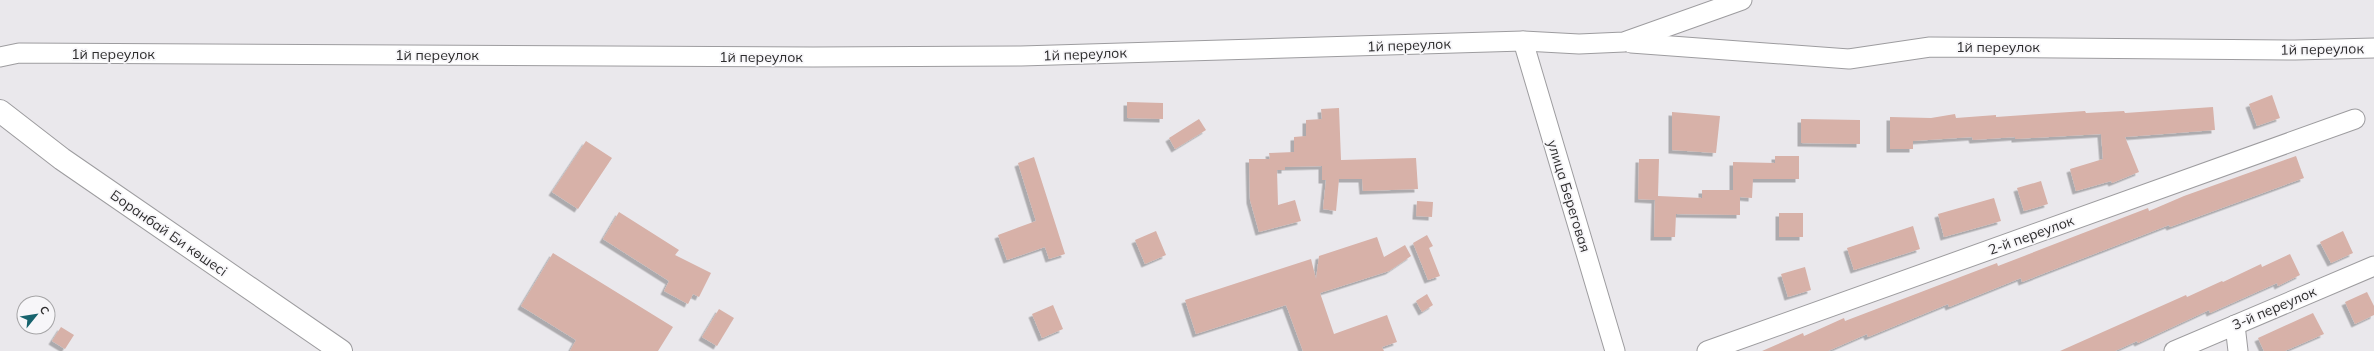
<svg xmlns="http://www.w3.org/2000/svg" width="2374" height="351" viewBox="0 0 2374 351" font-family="Mulish,sans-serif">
<defs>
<filter id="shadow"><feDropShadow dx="-3.5" dy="3.5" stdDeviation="0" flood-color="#0004"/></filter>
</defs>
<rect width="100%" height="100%" fill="#eae8ec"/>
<!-- building -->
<g fill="#d7b1a8" filter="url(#shadow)">
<polygon points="2272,95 2280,118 2257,126 2249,104"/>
<polygon points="1127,102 1163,103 1163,119 1127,118"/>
<polygon points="2213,107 2215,130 2125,137 2139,172 2112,183 2111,181 2076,191 2070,169 2103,159 2101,134 2015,139 2015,137 1973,140 1972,137 1913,141 1913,149 1890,149 1890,117 1931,118 1955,114 1956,118 1996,115 1996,117 2085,111 2086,113 2124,111 2125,113"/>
<polygon points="1339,108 1341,160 1416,158 1418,189 1363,191 1362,179 1339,179 1336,211 1323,209 1326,180 1322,180 1322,166 1285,167 1285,170 1277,170 1278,205 1295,200 1301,221 1259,232 1250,200 1249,159 1270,159 1269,153 1294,152 1294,137 1306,136 1306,120 1322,119 1321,109"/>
<polygon points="1672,112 1720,116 1716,153 1672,150"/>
<polygon points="1199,119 1206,130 1175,149 1169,138"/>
<polygon points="1801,119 1860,120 1860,144 1801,143"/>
<polygon points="586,141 612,158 578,209 552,192"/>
<polygon points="1775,156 1799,156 1799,179 1753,179 1752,198 1740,197 1740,215 1676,214 1675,237 1654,237 1655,200 1638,199 1639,159 1659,159 1658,196 1702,198 1702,190 1733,190 1733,162 1775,163"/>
<polygon points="2296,156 2304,178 2170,227 2169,225 2022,282 2021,278 1949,307 1948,304 1868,337 1867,334 1828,351 1762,351 1803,333 1804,336 1844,318 1845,321 1997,263 1998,266 2148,208 2149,211 2184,196"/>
<polygon points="1034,157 1065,254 1049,259 1045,247 1007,260 998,235 1036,221 1018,163"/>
<polygon points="2041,181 2048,204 2024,211 2017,188"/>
<polygon points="1994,198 2001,221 1944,237 1938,214"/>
<polygon points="1417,201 1433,202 1432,217 1416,216"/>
<polygon points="619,212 679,250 675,255 711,273 699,297 693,294 688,304 664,291 669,281 603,239"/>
<rect x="1779" y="213" width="24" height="24"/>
<polygon points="1913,226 1920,249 1854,270 1847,248"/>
<polygon points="1156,231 1166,255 1145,264 1135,240"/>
<polygon points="2343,231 2353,253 2331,263 2320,242"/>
<polygon points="1427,235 1433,246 1429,248 1440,276 1428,280 1413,243"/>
<polygon points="1377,237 1384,257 1405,245 1411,256 1389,271 1320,293 1334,334 1387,315 1397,342 1382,347 1384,351 1303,351 1286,305 1196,334 1185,300 1311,259 1316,279 1319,256"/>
<polygon points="553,253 673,327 658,351 570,351 576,340 521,306"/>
<polygon points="2290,254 2300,275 2278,286 2277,283 2210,313 2209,310 2138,343 2137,341 2115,351 2060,351 2186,295 2187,297 2222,281 2223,282 2261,264 2262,267"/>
<polygon points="1805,267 1811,290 1788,297 1781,274"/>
<polygon points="2367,292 2374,306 2374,315 2355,324 2345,302"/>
<polygon points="1427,294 1433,305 1422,312 1416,301"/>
<polygon points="1053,305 1063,329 1042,338 1032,314"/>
<polygon points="719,309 734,318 717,346 702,337"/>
<polygon points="2313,313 2324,334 2285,351 2264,351 2258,338"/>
<polygon points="61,327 74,335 65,349 52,341"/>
</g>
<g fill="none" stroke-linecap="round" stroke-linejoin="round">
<defs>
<g id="minor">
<polyline points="1523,41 1615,351"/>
<polyline points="1631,43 1849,59 1930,47 2295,50 2374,48"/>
<polyline points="0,57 19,53 813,57 1021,56 1523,41 1579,44 1624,42 1742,0"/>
<polyline points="2235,325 2238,351"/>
<polyline points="1707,351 2355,119"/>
<polyline points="2174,351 2374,266"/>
</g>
<polyline id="major" points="0,111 62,159 341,351"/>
</defs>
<!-- minor casing -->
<use href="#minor" stroke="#9d9c9f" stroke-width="21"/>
<!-- major casing -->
<use href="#major" stroke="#9d9c9f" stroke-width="24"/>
<!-- minor -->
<use href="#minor" stroke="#fff" stroke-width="19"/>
<!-- major -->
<use href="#major" stroke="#fff" stroke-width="22"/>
</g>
<g text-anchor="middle" stroke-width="3.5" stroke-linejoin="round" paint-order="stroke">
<!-- street labels -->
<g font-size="14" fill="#2d2c2d" stroke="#f7f6f9">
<text transform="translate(1409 45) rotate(-2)" y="5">1й переулок</text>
<text x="1998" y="52">1й переулок</text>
<text transform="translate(2322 49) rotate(-1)" y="5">1й переулок</text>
<text x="113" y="59">1й переулок</text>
<text transform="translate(1085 54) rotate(-2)" y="5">1й переулок</text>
<text x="437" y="60">1й переулок</text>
<text x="761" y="62">1й переулок</text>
<text transform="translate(1569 196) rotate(73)" y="5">улица Береговая</text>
<text transform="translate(169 233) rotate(35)" y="5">Боранбай Би көшесі</text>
<text transform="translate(2031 235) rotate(-20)" y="5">2-й переулок</text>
<text transform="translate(2274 308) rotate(-23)" y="5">3-й переулок</text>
</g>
</g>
<!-- north arrow -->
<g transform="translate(36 315) rotate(60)"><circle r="19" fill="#f7f6f9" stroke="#a6a5a7"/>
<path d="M0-3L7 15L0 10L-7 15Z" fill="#17636e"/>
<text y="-6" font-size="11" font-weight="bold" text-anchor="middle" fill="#2d2c2d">С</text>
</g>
</svg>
